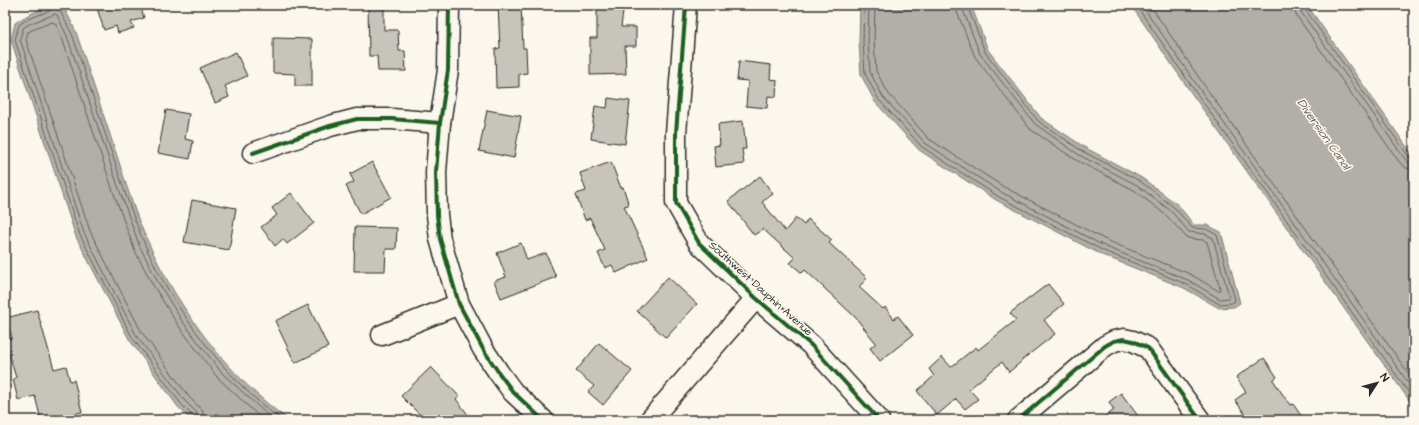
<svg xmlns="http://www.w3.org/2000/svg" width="1419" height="425" viewBox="0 0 1419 425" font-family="'Architects Daughter',sans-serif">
<rect width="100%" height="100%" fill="#fbf7ec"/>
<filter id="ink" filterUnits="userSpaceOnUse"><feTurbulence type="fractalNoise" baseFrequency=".025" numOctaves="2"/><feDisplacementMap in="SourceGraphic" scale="8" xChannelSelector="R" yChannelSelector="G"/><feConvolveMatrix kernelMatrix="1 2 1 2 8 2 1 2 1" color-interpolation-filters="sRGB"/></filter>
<g filter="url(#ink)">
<!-- water -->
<g fill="#b1afa7" stroke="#7b7a75">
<path d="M60,5L65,9L76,32C90,74 104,117 118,159C127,187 136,217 149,244C178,308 230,379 289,420H191L178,407L129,339L76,237L11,40L15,23C28,14 44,7 60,5Z"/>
<polygon points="860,5 971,5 988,50 1041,118 1084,147 1142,178 1178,205 1194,225 1207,225 1221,232 1240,303 1234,307 1219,308 1184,288 1102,255 996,200 919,150 875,102 861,75 859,41"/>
<polygon points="1131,5 1307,5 1414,157 1414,407 1192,94"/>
</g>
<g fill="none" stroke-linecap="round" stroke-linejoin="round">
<!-- shore -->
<g stroke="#61605d" stroke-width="1">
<polyline points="54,5 51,10 26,20 19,25 15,40 80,235 132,337 181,404 193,416 194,420"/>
<path d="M58,5C59,10 69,28 72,34C86,76 100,118 114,160C124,189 133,218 145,245C172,306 227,382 282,420"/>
<polyline points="864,5 863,41 865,74 879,100 922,147 999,197 1104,251 1186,284 1219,304 1232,303 1234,302 1235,300 1217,235 1206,229 1192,228 1175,208 1140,181 1082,151 1038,121 985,52 967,5"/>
<polyline points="869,5 868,41 870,72 883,97 925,143 1001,192 1106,247 1188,280 1220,299 1228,298 1229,296 1213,238 1205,234 1189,232 1171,211 1137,185 1079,155 1035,124 980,54 963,10 962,5"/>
<polyline points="875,5 874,41 876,71 888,93 929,139 1004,187 1108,241 1190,274 1217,290 1220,290 1220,288 1207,242 1203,240 1192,239 1186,237 1167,216 1134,190 1076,160 1030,129 975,57 957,12 956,5"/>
<polyline points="1136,5 1195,91 1414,400"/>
<polyline points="1142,5 1199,88 1414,391"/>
<polyline points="1150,5 1204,85 1414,381"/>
<polyline points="1293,5 1296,15 1400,163 1406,168 1414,170"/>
<polyline points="1299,5 1301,12 1405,159 1409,163 1414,164"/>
<polyline points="1304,5 1305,9 1409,157 1414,159"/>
<polyline points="199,420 197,413 185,401 136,335 84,233 20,39 23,28 29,24 55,14 57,15 67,36 119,189 140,247 158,282 182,321 222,373 273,420"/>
<polyline points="205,420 202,410 189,397 141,331 90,231 26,40 28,32 32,30 52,22 55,23 62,38 113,191 135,251 153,285 178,325 217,377 263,420"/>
</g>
</g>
<!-- building -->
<g fill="#c7c4bc" stroke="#2b2b2b">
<polygon points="96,5 140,5 144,18 131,22 134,28 118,33 116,26 104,30"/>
<polygon points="368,5 384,5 384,30 398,30 399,51 405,51 406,71 378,71 377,56 369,56"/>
<polygon points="498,5 521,5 523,48 526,48 527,73 519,74 519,87 496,88 495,49 500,48"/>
<polygon points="597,5 624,5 621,27 636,27 636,46 625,46 626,74 590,75 590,38 597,38"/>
<polygon points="273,38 312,39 312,86 295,86 295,74 273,73"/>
<polygon points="236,52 247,76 225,86 229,97 215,103 200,68"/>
<polygon points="739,61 771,65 770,79 777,80 776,97 768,96 767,108 746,106 748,81 737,80"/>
<polygon points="608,98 630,101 625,144 591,139 595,106 607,108"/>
<polygon points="166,110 189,114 185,139 193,141 190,159 158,153"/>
<polygon points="487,110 521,116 514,158 479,151"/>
<polygon points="743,121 746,149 742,149 744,164 716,167 714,146 720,145 718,124"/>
<polygon points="372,162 391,197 361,214 346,186 354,182 350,174"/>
<polygon points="611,162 621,188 623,187 629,205 624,206 648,258 616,273 612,265 605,268 598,253 605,250 590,218 585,220 576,194 586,191 580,173"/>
<polygon points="760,176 773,194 762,202 785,231 796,218 804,225 808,219 832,240 829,243 867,278 859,287 883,309 885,307 894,319 898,316 913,335 880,361 870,348 876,343 855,317 805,270 802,273 790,263 795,258 763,229 754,235 728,201"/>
<polygon points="291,193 314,223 287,244 283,239 275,246 261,227 277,215 272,208"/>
<polygon points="192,200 236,208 229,250 184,242"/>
<polygon points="355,227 397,228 396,249 386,249 385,271 354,271"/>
<polygon points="521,243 527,260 546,253 556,277 501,298 494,281 506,277 497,253"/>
<polygon points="668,277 697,304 666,338 637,311"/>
<polygon points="1048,284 1064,304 1044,320 1055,334 1022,360 1022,361 1009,372 1002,362 969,389 978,399 965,409 956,399 937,415 917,391 934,376 929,369 942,357 951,367 976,347 978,350 1016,320 1010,313"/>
<polygon points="308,305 328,347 295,363 275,321"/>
<polygon points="37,310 54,369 66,366 70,381 74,380 82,412 48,420 41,420 35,396 18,400 13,379 16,378 5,340 12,338 6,318"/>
<polygon points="599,343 632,371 603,405 588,392 594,386 576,371"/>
<polygon points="1264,358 1277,377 1273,380 1290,405 1293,404 1304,420 1249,420 1235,400 1246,392 1236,377"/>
<polygon points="431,367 459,396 456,399 472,420 425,420 401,396"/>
<polygon points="1121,393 1141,420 1101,420 1114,410 1109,402"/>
</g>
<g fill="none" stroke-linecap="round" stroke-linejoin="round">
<defs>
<g id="minor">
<polyline points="449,5 448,70 440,123 436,172 437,215 440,239 459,304 483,349 499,373 513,392 543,420"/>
<polyline points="686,5 676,133 676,203 699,243 756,298 811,345 879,420"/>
<polyline points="253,153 330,126 357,119 392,119 440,123"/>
<polyline points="382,335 459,304"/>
<polyline points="650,420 756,298"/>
<polyline points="1018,420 1105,346 1114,341 1124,339 1133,341 1148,348 1200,420"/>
</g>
</defs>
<!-- minor casing -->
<use href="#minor" stroke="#2b2b2b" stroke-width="23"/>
<!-- minor -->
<use href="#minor" stroke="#fbf7ec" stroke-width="20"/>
<defs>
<g id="cycleway">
<polyline points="449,5 448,70 440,123 436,172 437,215 440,239 459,304 483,349 499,373 513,392 543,420"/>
<polyline points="686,5 676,133 676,203 699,243 756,298 811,345 879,420"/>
<polyline points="253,153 330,126 357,119 392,119 440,123"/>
<polyline points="1018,420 1105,346 1114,341 1124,339 1133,341 1148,348 1200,420"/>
</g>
</defs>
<!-- cycleway casing -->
<use href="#cycleway" stroke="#fbf7ec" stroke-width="6"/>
<!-- cycleway -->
<use href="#cycleway" stroke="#1b5e20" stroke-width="4"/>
</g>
</g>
<g text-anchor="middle" stroke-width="3.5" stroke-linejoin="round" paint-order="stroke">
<!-- street labels -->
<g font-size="11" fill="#2b2b2b" stroke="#fbf7ec">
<text transform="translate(761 288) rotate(42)" y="4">Southwest Dauphin Avenue</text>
</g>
<!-- water labels -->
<g font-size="12" font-style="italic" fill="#5a5956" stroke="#fbf7ec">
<text transform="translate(1324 134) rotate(55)" y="4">Diversion Canal</text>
</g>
</g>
<!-- margin -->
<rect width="1419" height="425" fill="none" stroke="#fbf7ec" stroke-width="20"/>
<rect x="10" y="10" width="1399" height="405" fill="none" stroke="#2b2b2b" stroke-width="1.5" filter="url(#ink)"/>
<!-- north arrow -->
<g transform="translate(1377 383) rotate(54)" stroke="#fbf7ec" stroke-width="3" paint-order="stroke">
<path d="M0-3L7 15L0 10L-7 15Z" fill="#2b2b2b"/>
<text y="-6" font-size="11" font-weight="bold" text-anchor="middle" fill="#2b2b2b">N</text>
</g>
</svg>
